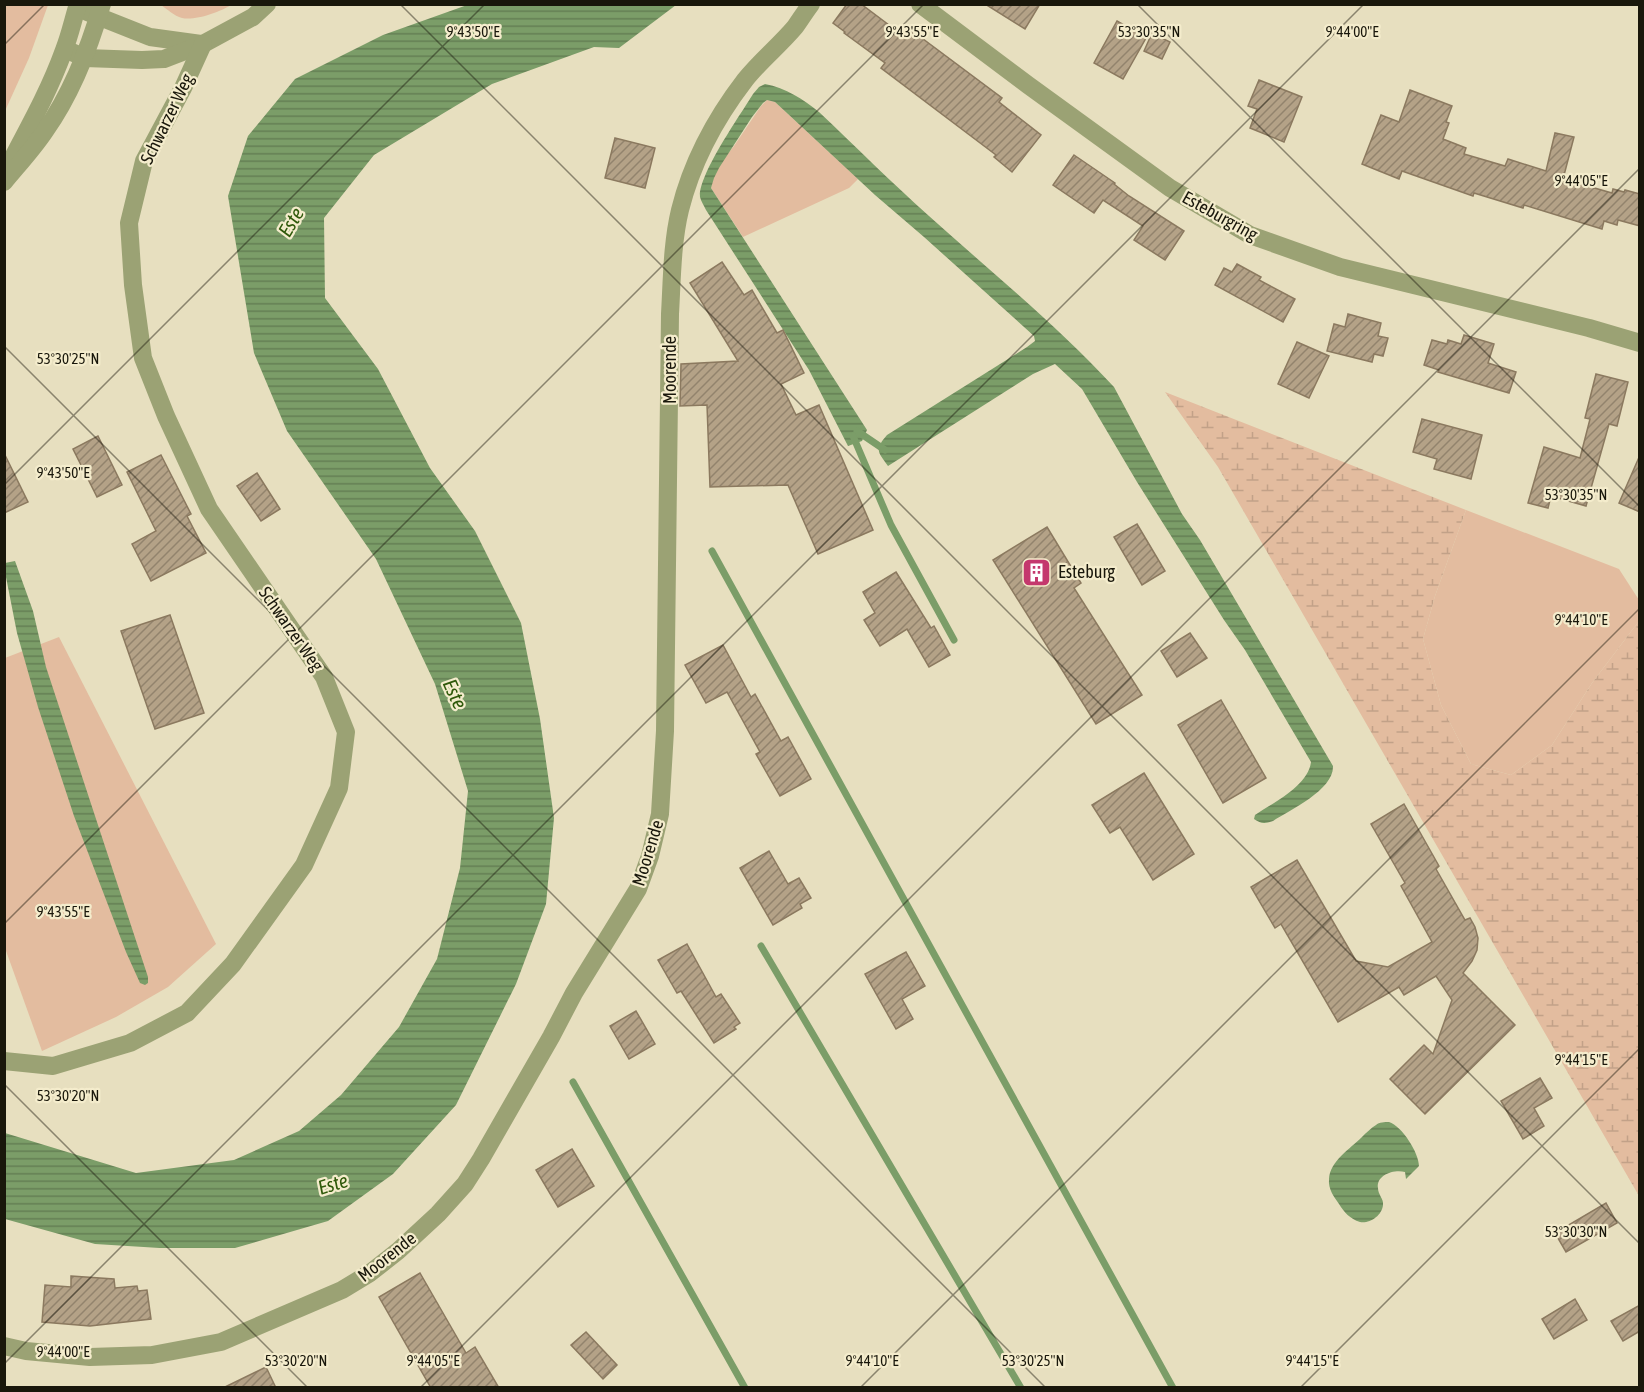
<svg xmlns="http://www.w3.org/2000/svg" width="1644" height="1392" viewBox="0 0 1644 1392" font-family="'Asap Condensed',sans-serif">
<defs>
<pattern id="wetland-marsh" width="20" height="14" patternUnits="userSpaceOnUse" patternTransform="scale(1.5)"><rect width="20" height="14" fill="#e3bc9f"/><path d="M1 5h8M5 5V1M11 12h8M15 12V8" fill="none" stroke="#c2a188"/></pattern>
<pattern id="water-rules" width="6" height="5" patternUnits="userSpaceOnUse" patternTransform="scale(1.5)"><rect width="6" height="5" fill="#7b9d68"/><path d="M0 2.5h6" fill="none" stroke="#647f54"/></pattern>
<pattern id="building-hatch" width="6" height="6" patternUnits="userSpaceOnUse" patternTransform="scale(1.5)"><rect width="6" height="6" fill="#b4a287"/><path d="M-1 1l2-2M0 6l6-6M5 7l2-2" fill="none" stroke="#92836d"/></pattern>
</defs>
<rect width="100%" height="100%" fill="#e7dfbf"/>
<!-- grass -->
<g fill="#e3bc9f">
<polygon points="5,4 48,5 29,58 5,111"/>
<path d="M161,5H231C220,12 195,21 182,18C174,16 167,9 161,5Z"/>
<polygon points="767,100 775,102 858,179 849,188 743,237 711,188 714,171 734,146 761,106"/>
<polygon points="1466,510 1619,569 1639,600 1639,621 1592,683 1552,745 1511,775 1471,764 1441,705 1423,639 1435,596"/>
<polygon points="59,637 216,944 168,987 116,1017 42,1051 5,948 5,658"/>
</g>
<!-- wetland -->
<polygon fill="url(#wetland-marsh)" points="1165,392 1466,510 1435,596 1423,639 1441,705 1471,764 1511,775 1552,745 1592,683 1639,621 1639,1196 1218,467"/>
<!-- water -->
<g fill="url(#water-rules)">
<polygon points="470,4 676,5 619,48 594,47 492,84 374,155 324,218 325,298 378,369 430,468 475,531 521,623 540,719 554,818 546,904 516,984 456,1105 393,1174 328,1221 235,1248 160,1248 95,1244 5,1219 5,1133 136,1173 234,1160 299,1131 341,1095 399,1027 437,959 460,868 468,791 435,684 376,559 287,431 254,353 228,196 248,136 295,79 383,35"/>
<path d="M765,84C786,88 803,99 819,112C856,147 891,182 929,216C991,272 1057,325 1114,387L1182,514L1200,540L1333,766C1334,790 1290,810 1273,821C1265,824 1261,824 1254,819L1255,815C1273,803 1308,786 1311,762L1245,650L1224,620L1137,482L1082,389L1055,364L1033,374L888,466C878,452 874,450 887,435L1027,347L1035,341L1034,336L924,237L875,195L788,114L775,102L767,100L763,103L752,117L719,168L714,178L711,188L867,430L862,441L848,446L809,370L706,210C704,206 701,201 700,197C698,175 741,114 753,94L759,87Z"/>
<polygon points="15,561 33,611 46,667 148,977 148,983 145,985 140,983 126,952 74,816 38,707 17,633 5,572 5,563"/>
<path d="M1389,1122C1402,1126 1419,1153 1419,1166L1406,1179L1405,1172C1394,1169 1376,1175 1378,1188C1378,1195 1384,1199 1383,1205C1382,1216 1369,1224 1360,1222C1350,1219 1344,1212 1339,1204C1334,1197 1328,1189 1329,1179C1330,1161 1350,1149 1362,1137C1366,1133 1371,1128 1376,1125C1379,1122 1385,1122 1389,1122Z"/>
</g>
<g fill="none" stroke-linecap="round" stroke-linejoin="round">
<!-- stream -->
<g stroke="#7b9d68" stroke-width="7">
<polyline points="857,431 885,450"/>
<polyline points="853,436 891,525 954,640"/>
<polyline points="712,551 1173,1388"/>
<polyline points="761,946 1021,1388"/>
<polyline points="573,1082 745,1388"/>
</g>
</g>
<!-- building -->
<g fill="url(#building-hatch)" stroke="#8b795f" stroke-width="1.5">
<polygon points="847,4 861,4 905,37 911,30 1002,98 999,102 1041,135 1012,172 994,157 996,155 881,68 885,63 844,33 845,32 833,23"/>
<polygon points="985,4 1040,4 1025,29"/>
<polygon points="1117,21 1146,38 1123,79 1094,63"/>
<polygon points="1152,33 1170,42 1162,59 1144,51"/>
<polygon points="1259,80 1302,97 1284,142 1250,128 1257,109 1248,106"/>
<polygon points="1410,90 1452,106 1446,122 1449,123 1443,139 1466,148 1464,154 1505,166 1508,159 1546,171 1555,133 1574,137 1563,179 1612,193 1613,189 1624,192 1625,190 1640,194 1640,226 1618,220 1617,225 1604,221 1602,229 1524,205 1523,208 1474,193 1473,196 1402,171 1399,179 1362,164 1381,115 1399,122"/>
<polygon points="615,138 655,148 645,188 605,178"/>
<polygon points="1074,155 1115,183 1114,184 1129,196 1184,231 1165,260 1134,240 1143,226 1103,200 1094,213 1053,185"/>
<polygon points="722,262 744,295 752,290 777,333 783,330 804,373 781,384 796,415 819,405 873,530 818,554 788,485 710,487 707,405 680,406 681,364 738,361 690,283"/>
<polygon points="1237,264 1261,277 1259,280 1295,299 1283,322 1215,285 1224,268 1232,272"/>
<polygon points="1348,314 1381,323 1378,336 1388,338 1383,356 1374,354 1372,362 1327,351 1334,324 1345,327"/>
<polygon points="1464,335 1494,344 1488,363 1516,372 1509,393 1438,372 1439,370 1424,365 1432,340 1447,344 1448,340 1461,344"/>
<polygon points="1297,342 1329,356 1309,398 1278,384"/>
<polygon points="1596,374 1628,382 1617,426 1609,424 1586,506 1551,496 1548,508 1528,503 1544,447 1580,458 1590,419 1585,418"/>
<polygon points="1422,419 1482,435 1471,479 1434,469 1437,459 1413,452"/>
<polygon points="98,436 122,485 97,497 73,449"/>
<polygon points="4,453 28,502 4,513"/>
<polygon points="161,455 191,514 187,516 206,553 151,581 132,544 156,531 127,472"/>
<polygon points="1640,455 1640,512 1619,503"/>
<polygon points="257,473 280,509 261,521 237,486"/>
<polygon points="1137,524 1165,571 1142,585 1114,537"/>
<polygon points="1047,527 1081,583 1074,588 1142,695 1096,724 993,560"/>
<polygon points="896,572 931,628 934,626 950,655 929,667 907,629 880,646 864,620 875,613 863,592"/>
<polygon points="170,615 204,713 155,729 121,631"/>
<polygon points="1190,633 1207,658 1177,677 1161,651"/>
<polygon points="723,645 751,697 755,694 781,741 788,737 811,779 780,796 756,754 760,752 727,692 706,703 685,665"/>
<polygon points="1221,700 1266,778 1223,803 1178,725"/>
<polygon points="1144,773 1194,854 1153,880 1120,827 1110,833 1092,805"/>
<polygon points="1404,804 1439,866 1436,869 1465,920 1470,918 1475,927 1478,938 1477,950 1472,961 1463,973 1515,1025 1425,1114 1390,1079 1424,1045 1433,1054 1452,1000 1436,976 1404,995 1399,987 1338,1022 1281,924 1275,928 1251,887 1297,860 1356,961 1388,967 1432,942 1401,886 1405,883 1371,824"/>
<polygon points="769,851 788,884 799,878 811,898 800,904 802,908 773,925 740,868"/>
<polygon points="687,944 716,997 721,994 740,1023 734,1027 736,1029 714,1043 681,991 677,993 658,960"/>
<polygon points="906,952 925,986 902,999 913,1019 896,1029 865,974"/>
<polygon points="636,1011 655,1044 629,1059 610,1026"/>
<polygon points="1540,1078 1552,1098 1534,1108 1544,1126 1523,1139 1501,1101"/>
<polygon points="572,1149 594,1186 558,1207 536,1170"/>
<polygon points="1606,1203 1617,1223 1566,1252 1555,1233"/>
<polygon points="420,1273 466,1353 475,1347 499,1388 431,1388 379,1297"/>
<polygon points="71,1276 114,1279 115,1288 137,1286 138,1291 147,1290 151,1319 90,1326 42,1322 45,1285 71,1287"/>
<polygon points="1575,1299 1587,1320 1554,1339 1542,1319"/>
<polygon points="1640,1305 1640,1331 1623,1341 1611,1321"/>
<polygon points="586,1332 617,1365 603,1379 571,1345"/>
<polygon points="266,1367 276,1388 223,1388"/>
</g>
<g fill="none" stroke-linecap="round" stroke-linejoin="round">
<!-- minor -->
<g stroke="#9ba274" stroke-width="18">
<polyline points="920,4 1028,85 1170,188 1250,235 1340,267 1589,328 1640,343"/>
<polyline points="87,12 150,37 201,44"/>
<polyline points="65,49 85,58 142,60 164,59 203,44 253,17 267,4"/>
<path d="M11,161C30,125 50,89 64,50C70,35 73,20 78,4"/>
<path d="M4,182C18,165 33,149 45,131C72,93 89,49 102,4"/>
<polyline points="4,1061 53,1066 130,1043 187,1013 233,964 304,865 339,788 346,732 324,677 209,509 166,416 143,358 133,285 129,223 144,161 183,88 203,44"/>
<path d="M4,1346L26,1351L90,1357L152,1355L221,1342L342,1290L370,1273L398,1251L438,1214L465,1184L481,1159L551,1037L574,993L638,889L650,856L660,814L665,731L670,314C672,279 672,243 680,210C692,162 715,119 745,80C760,61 779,46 795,27C800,20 805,12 811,4"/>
</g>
</g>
<!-- ticks -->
<path fill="none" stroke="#19170b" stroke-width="1.5" stroke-opacity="0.45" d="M400,4L1640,1244M1137,4L1640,507M4,45L45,4M4,346L1046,1388M4,485L485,4M4,924L924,4M4,1084L308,1388M4,1364L1364,4M420,1388L1640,168M860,1388L1640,608M1300,1388L1640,1048"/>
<!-- icons -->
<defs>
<symbol id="building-square" viewBox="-11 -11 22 22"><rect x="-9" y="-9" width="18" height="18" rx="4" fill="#c4386d" stroke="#f4eccc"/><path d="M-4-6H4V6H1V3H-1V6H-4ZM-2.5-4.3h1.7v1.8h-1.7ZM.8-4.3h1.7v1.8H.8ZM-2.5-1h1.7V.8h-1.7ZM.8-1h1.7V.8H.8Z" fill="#fff"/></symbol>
</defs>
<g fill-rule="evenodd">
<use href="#building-square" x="1020" y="556" width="33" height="33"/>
</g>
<g text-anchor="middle" stroke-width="4.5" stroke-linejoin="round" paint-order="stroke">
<!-- street labels -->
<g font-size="18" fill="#19170b" stroke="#f4eccc">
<text transform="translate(167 119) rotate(-64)" y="6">Schwarzer Weg</text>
<text transform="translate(1220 216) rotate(29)" y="6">Esteburgring</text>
<text transform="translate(670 370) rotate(-90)" y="6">Moorende</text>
<text transform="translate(291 629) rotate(55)" y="6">Schwarzer Weg</text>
<text transform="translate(648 853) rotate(-73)" y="6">Moorende</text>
<text transform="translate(387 1257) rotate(-38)" y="6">Moorende</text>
</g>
<!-- poi labels -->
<g font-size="18" fill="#19170b" stroke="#f4eccc" text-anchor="start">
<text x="1058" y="578">Esteburg</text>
</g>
<!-- water labels -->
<g font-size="20" font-style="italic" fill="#2f590a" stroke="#f4eccc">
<text transform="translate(291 222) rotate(-59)" y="7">Este</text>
<text transform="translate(455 694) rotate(65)" y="7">Este</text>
<text transform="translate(333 1184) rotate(-17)" y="7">Este</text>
</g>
</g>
<g font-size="15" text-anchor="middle" fill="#19170b" stroke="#f4eccc" stroke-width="4.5" stroke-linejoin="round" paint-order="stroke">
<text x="473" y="37">9°43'50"E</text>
<text x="912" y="37">9°43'55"E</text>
<text x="1149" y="37">53°30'35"N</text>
<text x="1352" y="37">9°44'00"E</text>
<text x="1581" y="186">9°44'05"E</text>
<text x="68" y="364">53°30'25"N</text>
<text x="63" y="478">9°43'50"E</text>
<text x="1576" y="500">53°30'35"N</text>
<text x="1581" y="625">9°44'10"E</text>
<text x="63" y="917">9°43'55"E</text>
<text x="1581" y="1065">9°44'15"E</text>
<text x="68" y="1101">53°30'20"N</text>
<text x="1576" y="1237">53°30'30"N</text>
<text x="63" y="1357">9°44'00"E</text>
<text x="433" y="1366">9°44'05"E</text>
<text x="872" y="1366">9°44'10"E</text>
<text x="1312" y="1366">9°44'15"E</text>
<text x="296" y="1366">53°30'20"N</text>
<text x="1033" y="1366">53°30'25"N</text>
</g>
<!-- border -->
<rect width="1644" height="1392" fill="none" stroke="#19170b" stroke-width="12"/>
</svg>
